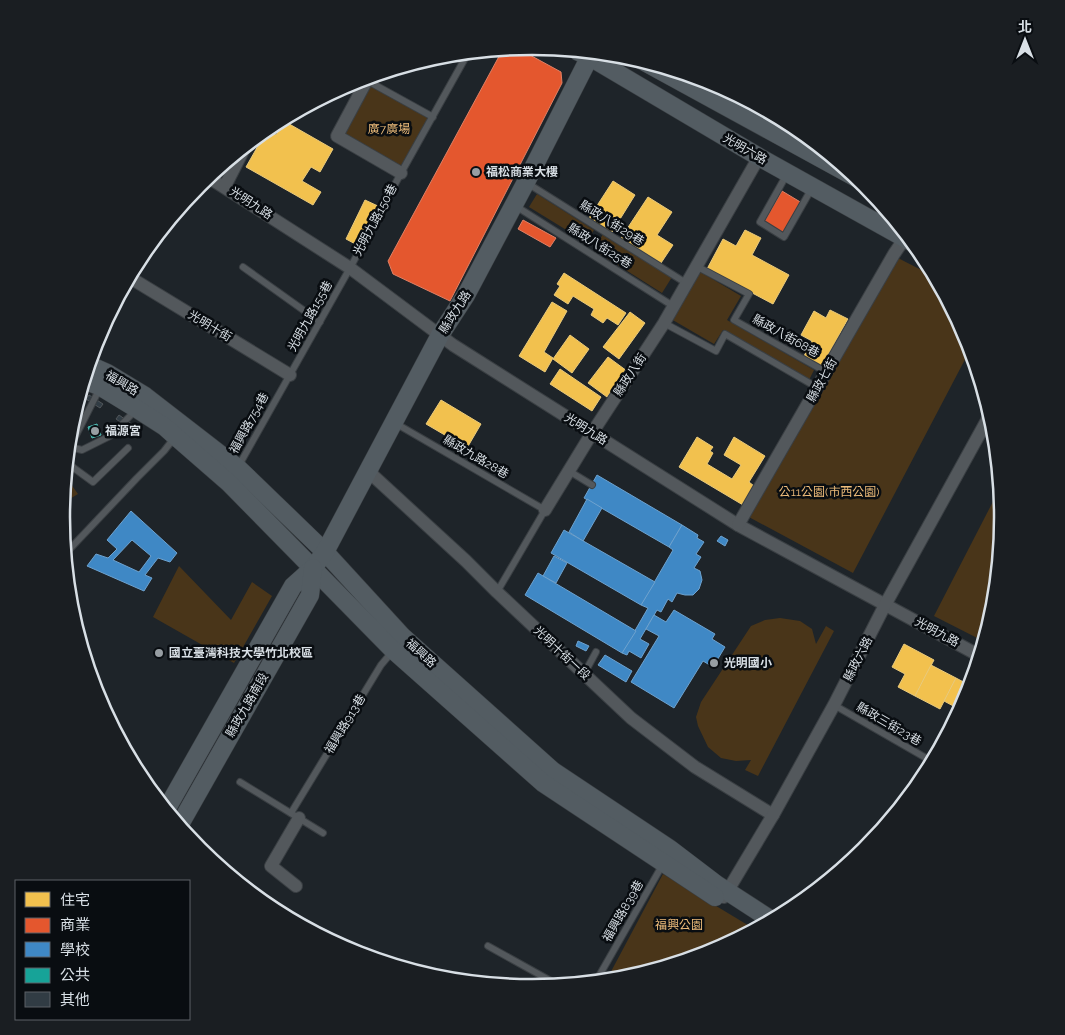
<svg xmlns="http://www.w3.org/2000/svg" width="1065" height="1035" viewBox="0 0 1065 1035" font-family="Raleway,'Noto Sans TC',sans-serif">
<rect width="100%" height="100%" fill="#1e2429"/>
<!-- green -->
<g fill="#493519">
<polygon points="367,80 433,117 401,173 337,136"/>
<polygon points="537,194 594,230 586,242 529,207"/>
<polygon points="603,234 672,277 662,293 594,250"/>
<polygon points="896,257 937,278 968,337 971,348 853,573 747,516"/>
<polygon points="699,271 741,296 727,320 814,370 809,380 723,330 714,344 671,319"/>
<polygon points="65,476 78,494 63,503"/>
<polygon points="1001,486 1004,518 995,610 985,642 934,616"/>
<polygon points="179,566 231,620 252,582 272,596 234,663 153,617"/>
<polygon points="780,618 800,621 812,629 816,644 826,626 834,631 758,776 745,770 751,760 736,761 721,758 708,747 698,726 696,717 701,702 751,626 765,620"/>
<polygon points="663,874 756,930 713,953 624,980 606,981"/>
</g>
<!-- homes -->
<g fill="#f2c14e" stroke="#eaca7b">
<polygon points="284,121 333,149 320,172 311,167 302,181 321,192 313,205 246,167 267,130 276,135"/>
<polygon points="613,181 635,195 612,232 589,218"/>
<polygon points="648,197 672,212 657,235 673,245 661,263 621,238"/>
<polygon points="365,200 380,207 361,247 346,239"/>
<polygon points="745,230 761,238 752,255 789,275 773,304 707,269 723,239 736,246"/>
<polygon points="564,273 626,313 618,325 607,318 603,323 591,315 594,309 573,296 568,304 554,295 560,286 557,284"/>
<polygon points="552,302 567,311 544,352 553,358 545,372 519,356"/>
<polygon points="830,310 848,319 822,366 804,356 812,341 801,335 814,311 826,318"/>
<polygon points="630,312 645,323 619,359 603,347"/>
<polygon points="570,335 589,349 572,373 553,359"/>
<polygon points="608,357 627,371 607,397 588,383"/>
<polygon points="560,369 601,397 592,411 550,384"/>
<polygon points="441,400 481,424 467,448 426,424"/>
<polygon points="697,437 713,447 710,451 713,453 707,464 732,479 741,465 724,455 734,437 765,456 749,482 754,486 743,505 679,467"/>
<polygon points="904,644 934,660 915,696 898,687 905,674 892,667"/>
<polygon points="931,665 956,678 940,709 915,696"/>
<polygon points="956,678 971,686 968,698 956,720 954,718 959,709 944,701"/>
</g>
<!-- shops -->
<g fill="#e4572e" stroke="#e08065">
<polygon points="517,48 561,72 562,83 450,301 393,274 388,261 503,49"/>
<polygon points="782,191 802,203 784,233 764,222"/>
<polygon points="523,220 556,238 550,247 518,229"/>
</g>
<!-- schools -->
<g fill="#3f88c5" stroke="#6da2cf" fill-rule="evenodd">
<polygon points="597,475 682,525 669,547 584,498"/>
<polygon points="587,499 602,508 583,541 569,532"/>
<path d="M131,511L177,553L170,562L158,558L145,575L152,578L144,591L87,566L96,554L108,558L117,549L107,540ZM132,540L151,556L139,572L113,560Z"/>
<polygon points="682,525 698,535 697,538 704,542 696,554 701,557 694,568 700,571 702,580 699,589 693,595 685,595 677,593 672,602 668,599 661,612 657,610 640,639 649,644 641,658 629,651 627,655 622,653 648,608 641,605 673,550 669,547"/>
<polygon points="564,530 655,582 641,605 551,553"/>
<polygon points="721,536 728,540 725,546 717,541"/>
<polygon points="554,556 567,563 556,583 543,576"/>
<polygon points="538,573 636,631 622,653 525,595"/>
<polygon points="674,610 715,634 712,639 725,647 713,667 703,661 674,708 631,682 659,636 646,629 654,615 666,622"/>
<polygon points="578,641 589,646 586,651 576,646"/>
<polygon points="605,655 632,671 626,682 598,665"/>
</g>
<!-- public -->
<polygon fill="#17a398" stroke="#51b5af" points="97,424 101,435 92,438 88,427"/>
<!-- building -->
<g fill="#313c44" stroke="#51565a">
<polygon points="89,395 103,404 100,408 86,399"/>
<polygon points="119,415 133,425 130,429 116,419"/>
</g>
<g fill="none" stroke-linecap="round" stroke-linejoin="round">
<defs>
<g id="lane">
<polyline points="366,80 433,117"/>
<polyline points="776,128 784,127 792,124"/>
<polyline points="787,174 760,222 784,237 812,188"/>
<polyline points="527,183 686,283"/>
<polyline points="514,205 673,306"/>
<polyline points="696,266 749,294 734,320 826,372"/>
<polyline points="243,267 320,322"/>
<polyline points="664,323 716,351 725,334 818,388"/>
<polyline points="100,388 70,447 82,450 110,436 136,410"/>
<polyline points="395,423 545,510 497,592"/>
<polyline points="67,461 70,447 68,448"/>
<polyline points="67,463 93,482 128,448"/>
<polyline points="238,467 350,268 401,173 468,53"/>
<polyline points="569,471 592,485"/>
<polyline points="66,553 137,478 164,451 175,437"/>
<polyline points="584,674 596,652"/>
<polyline points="834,705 933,762"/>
<polyline points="240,782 323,833"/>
<polyline points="906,802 928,760"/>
<polyline points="291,813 381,665 392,652"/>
<polyline points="488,946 560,986"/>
<polyline points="595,983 663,864"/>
</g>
<g id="street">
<polyline points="367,80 337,136 401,173"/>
<polyline points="747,118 754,104"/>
<polyline points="208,177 350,268 453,345 738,525 980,656"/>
<polyline points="225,186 245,147"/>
<polyline points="129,277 290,375"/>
<polyline points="368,471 466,561 497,592 631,718 695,767 773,815"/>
<polyline points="545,510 592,433 664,323 759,157"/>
<polyline points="738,525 894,254 907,235"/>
<polyline points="296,886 271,866 299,818"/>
<polyline points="724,897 773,815 834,705 885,605 991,413"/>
</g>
<g id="secondary">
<polyline points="577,51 590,57 759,157 915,244"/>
<polyline points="641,60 862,181"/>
<polyline points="89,365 107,373 145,396 238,468 325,552 402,636 553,771 670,849 716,884 773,921"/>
<polyline points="84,380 101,387 137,409 165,427 175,436 229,483 393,650 543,783 715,897"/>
<polyline points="166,810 293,586 313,568 325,552 440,335 466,295 526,182 586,64 593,52"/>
<polyline points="179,826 310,595 313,568"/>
</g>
</defs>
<!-- lane casing -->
<use href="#lane" stroke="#3a3f43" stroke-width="8"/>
<!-- street casing -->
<use href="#street" stroke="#3a3f43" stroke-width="14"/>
<!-- secondary casing -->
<use href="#secondary" stroke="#3a3f43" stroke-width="19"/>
<!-- lane -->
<use href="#lane" stroke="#53585c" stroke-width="6"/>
<!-- street -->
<use href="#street" stroke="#53585c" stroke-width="12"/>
<!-- secondary -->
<use href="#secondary" stroke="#535c62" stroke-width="18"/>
</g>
<!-- markers -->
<g fill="#979ea3" stroke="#090d11" stroke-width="2">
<circle cx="476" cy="172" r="5"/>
<circle cx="95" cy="431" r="5"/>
<circle cx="159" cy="653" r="5"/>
<circle cx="714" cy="663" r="5"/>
</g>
<g text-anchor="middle" stroke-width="5" stroke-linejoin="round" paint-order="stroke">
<!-- park labels -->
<g font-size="12" fill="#efbd7b" stroke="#090d11">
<text x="389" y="133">廣7廣場</text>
<text x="829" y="496">公11公園(市西公園)</text>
<text x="679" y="929">福興公園</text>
</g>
<!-- street labels -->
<g font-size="12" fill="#d8dfe5" stroke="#090d11">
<text transform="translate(745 149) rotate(30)" y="4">光明六路</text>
<text transform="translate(251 203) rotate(33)" y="4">光明九路</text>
<text transform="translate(375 220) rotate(-62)" y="4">光明九路150巷</text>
<text transform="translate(612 223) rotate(32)" y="4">縣政八街29巷</text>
<text transform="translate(600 246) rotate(32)" y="4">縣政八街25巷</text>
<text transform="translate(455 312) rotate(-58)" y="4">縣政九路</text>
<text transform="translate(310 316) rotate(-61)" y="4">光明九路155巷</text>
<text transform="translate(210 326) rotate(31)" y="4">光明十街</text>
<text transform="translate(786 336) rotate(29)" y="4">縣政八街68巷</text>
<text transform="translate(630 375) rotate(-57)" y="4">縣政八街</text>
<text transform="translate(822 380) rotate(-61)" y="4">縣政七街</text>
<text transform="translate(122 383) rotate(31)" y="4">福興路</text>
<text transform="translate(249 423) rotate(-61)" y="4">福興路754巷</text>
<text transform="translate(586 429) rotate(32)" y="4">光明九路</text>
<text transform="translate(476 457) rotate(30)" y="4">縣政九路28巷</text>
<text transform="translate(937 632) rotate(28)" y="4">光明九路</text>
<text transform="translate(421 653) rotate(42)" y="4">福興路</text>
<text transform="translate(562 653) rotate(43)" y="4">光明十街一段</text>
<text transform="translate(858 659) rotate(-63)" y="4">縣政六路</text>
<text transform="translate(247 705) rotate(-60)" y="4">縣政九路南段</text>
<text transform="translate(345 724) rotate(-59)" y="4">福興路913巷</text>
<text transform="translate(889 724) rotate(30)" y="4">縣政三街23巷</text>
<text transform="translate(623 911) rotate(-60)" y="4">福興路839巷</text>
</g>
<!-- poi labels -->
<g font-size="12" font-weight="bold" fill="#d8dfe5" stroke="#090d11" text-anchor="start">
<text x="486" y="176">福松商業大樓</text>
<text x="105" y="435">福源宮</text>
<text x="169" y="657">國立臺灣科技大學竹北校區</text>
<text x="724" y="667">光明國小</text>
</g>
</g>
<!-- crop -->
<path d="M0 0H1065V1035H0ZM70 517a462 462 0 1 1 924 0a462 462 0 1 1-924 0Z" fill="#1a1e22" fill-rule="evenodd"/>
<path fill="none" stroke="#d8dfe5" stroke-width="2.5" d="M70 517a462 462 0 1 1 924 0a462 462 0 1 1-924 0Z"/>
<!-- legend -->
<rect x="15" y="880" width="175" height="140" fill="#090d11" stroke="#5c6166"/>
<rect x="25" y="892" width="25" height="15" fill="#f2c14e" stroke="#5c6166"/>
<text x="60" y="905" font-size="15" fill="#d8dfe5">住宅</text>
<rect x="25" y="918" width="25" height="15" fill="#e4572e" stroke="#5c6166"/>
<text x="60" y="930" font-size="15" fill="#d8dfe5">商業</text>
<rect x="25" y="942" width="25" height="15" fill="#3f88c5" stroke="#5c6166"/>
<text x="60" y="955" font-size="15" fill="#d8dfe5">學校</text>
<rect x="25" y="968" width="25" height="15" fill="#17a398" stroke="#5c6166"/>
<text x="60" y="980" font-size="15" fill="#d8dfe5">公共</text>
<rect x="25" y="992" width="25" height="15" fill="#313c44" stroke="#5c6166"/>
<text x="60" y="1005" font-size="15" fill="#d8dfe5">其他</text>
<!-- north arrow -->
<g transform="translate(1025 40)" stroke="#090d11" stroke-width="4" paint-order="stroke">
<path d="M0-4L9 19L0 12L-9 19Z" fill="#d8dfe5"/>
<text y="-8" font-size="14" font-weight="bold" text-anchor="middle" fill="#d8dfe5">北</text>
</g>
</svg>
